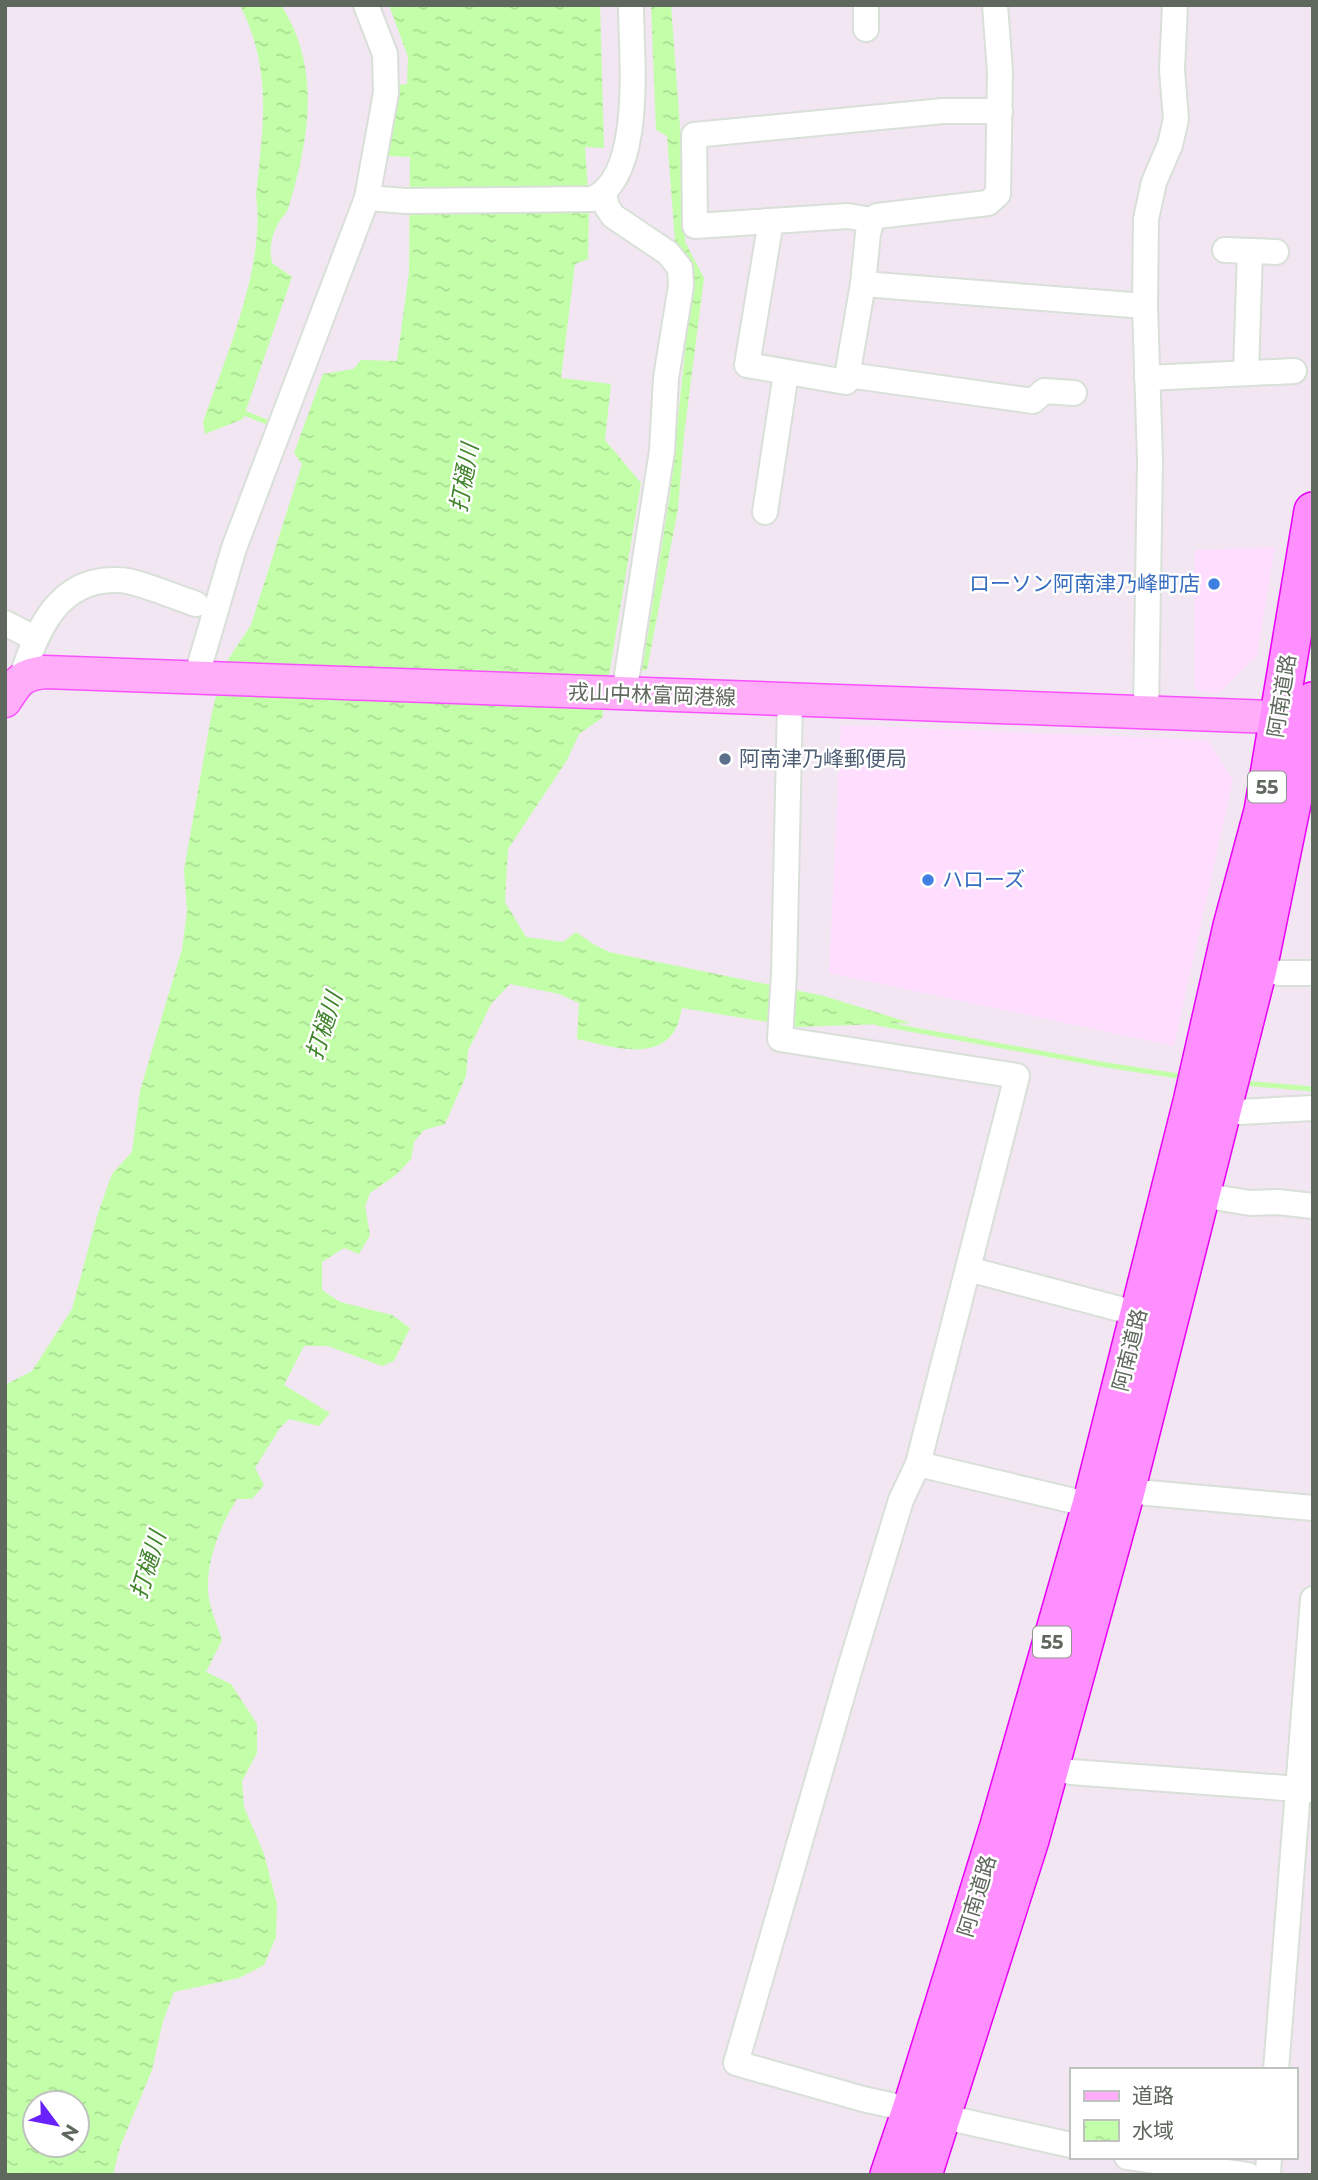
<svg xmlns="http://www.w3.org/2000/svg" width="1318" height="2180" viewBox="0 0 1318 2180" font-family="Montserrat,'Noto Sans JP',sans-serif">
<defs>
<pattern id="water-ripples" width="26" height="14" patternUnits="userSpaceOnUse" patternTransform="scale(1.75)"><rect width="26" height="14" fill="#c3ffa8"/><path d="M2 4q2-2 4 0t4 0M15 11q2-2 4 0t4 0" fill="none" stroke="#aadd93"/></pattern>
</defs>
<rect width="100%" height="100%" fill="#f1e6f1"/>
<!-- commercial -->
<g fill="#ffddfe">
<polygon points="1275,547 1257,656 1218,694 1195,690 1195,550"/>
<polygon points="841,725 1208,740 1233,780 1174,1046 829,973"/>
</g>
<!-- water -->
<g fill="url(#water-ripples)" fill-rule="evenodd">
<path d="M240,5H281C322,69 309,140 288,209C286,214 282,217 279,222C271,237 269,247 272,263L292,277L243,419L205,434L203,422C226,357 266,264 256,196C263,126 273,71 240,5Z"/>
<path d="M389,5H600L604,148L585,147L589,207L588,259L575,264L561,378L611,384L605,440L641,483L602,718L579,734L567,760L508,849L505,902L526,937L563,942L576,932L593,944L609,952L824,996L911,1023L798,1027L682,1008C680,1015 679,1024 675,1030C656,1063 607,1045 577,1039L579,1003L559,994L510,984L491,1004L468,1051L466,1076L445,1124L424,1130L414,1142L411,1159L396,1175L370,1193L365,1206L370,1235L359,1254L344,1248L322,1262V1290L340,1302L392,1315L410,1328L394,1361L382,1366L328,1346H304L284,1385L330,1413L319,1426L289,1419L280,1428L255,1468L264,1485L252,1499H237C219,1527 202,1570 210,1604C213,1616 218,1628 222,1640L206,1672L231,1684L257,1724V1753L242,1781L244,1807L264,1854L277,1904L276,1937L264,1965L239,1978L174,1992L163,2021L152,2070L120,2147L113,2175H5V1385L32,1371L72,1309L98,1213L112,1174L132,1152L140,1091L182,949L187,911L184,870L211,717L223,667L251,625L302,464L294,453L323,374L354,369L361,360L397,361L409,272L410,157L385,156L396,85L407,84L408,57ZM35,2103H77V2145H35Z"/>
<polygon points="651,5 671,5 685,194 685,242 704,278 684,435 678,509 647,669 642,671 670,494 692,285 684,258 675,241 667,136 656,130"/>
</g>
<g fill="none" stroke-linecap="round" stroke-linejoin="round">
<!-- stream -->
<g stroke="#c3ffa8" stroke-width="5">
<polyline points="239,411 272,424"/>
<polyline points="877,1023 1100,1064 1184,1077"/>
<polyline points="1243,1083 1313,1089"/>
</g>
<defs>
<g id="minor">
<polyline points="366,5 385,54 386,93 367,198"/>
<polyline points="866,29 866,5"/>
<polyline points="604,194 607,207 613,216 668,253 680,268 681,286 666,378 662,451 624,694"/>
<polyline points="872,220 848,216 695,226 694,135 943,111 1000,111"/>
<polyline points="768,221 769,233 747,365 846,382 863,284 868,233 872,220 877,216 988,203 998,194 1000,72 995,5"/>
<polyline points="1225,250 1276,252"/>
<polyline points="863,284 1145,306"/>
<polyline points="1246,373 1250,251"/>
<polyline points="848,375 1033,401 1044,391 1074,393"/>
<polyline points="1147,378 1294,371"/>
<polyline points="765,512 786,373"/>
<polyline points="5,623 34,638"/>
<path d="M196,678L234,548L367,198L406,201L592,199C645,177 631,54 631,5"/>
<path d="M21,679C37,630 58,577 119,580C136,580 177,598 196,604"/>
<polyline points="790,701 784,974 780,1039 1017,1076 918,1464 901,1500 850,1668 736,2063 863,2099 1071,2145"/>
<polyline points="1146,712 1150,460 1145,306 1146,219 1154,182 1170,145 1176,119 1172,70 1175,5"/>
<polyline points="1258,969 1280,973 1313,973"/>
<polyline points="1221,1113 1313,1108"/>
<polyline points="1201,1195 1250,1203 1278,1202 1313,1206"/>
<polyline points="968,1269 1139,1314"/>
<polyline points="918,1464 1091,1505 1126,1491 1313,1508"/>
<polyline points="1050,1768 1071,1772 1312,1790"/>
<polyline points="1276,2070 1313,1599"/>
<polyline points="1127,2157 1248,2175"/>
<polyline points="1268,2175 1269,2157"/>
</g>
<path id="major" d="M5,701C18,681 21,675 45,672L1301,718"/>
<g id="highway">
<polyline points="889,2175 911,2110 998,1829 1091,1505 1192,1102 1232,926 1263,811 1313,511"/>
<polyline points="923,2175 1030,1840 1126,1491 1258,969 1313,701"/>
</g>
</defs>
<!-- minor casing -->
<use href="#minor" stroke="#d9e0d8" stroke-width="28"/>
<!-- major casing -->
<use href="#major" stroke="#fa51ff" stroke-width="35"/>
<!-- highway casing -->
<use href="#highway" stroke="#e900f7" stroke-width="40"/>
<!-- minor -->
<use href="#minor" stroke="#fff" stroke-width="24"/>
<!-- major -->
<use href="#major" stroke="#ffadf8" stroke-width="32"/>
<!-- highway -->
<use href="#highway" stroke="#ff8fff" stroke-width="37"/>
</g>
<!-- markers -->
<g fill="#3f7fe0" stroke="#fff" stroke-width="2.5">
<circle cx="1214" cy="584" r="7"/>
<circle cx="928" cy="880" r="7"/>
</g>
<circle fill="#5c6f8a" stroke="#fff" stroke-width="2.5" cx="725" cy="759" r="7"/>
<g text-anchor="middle" stroke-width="5" stroke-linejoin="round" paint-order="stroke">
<!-- shield labels -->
<g fill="#fff" stroke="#8f958e" stroke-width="2">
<rect x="1248" y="771.5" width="38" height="31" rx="5"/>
<rect x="1033" y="1626.5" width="38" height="31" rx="5"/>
</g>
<g font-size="19" font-weight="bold" fill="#5f685d">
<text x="1267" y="794">55</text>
<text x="1052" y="1649">55</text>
</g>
<!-- shop labels -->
<g font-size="21" fill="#366cbe" stroke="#fff" text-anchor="end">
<text x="1200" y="591">ローソン阿南津乃峰町店</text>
<text x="942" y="887" text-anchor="start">ハローズ</text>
</g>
<!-- street labels -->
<g font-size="21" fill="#5f685d" stroke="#fff">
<text transform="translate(652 695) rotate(2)" y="7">戎山中林富岡港線</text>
<text transform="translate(1282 696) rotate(-81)" y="7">阿南道路</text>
<text transform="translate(1130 1350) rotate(-76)" y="7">阿南道路</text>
<text transform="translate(977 1896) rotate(-73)" y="7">阿南道路</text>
</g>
<!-- service labels -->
<g font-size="21" fill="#4e5e75" stroke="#fff" text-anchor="start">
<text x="739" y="766">阿南津乃峰郵便局</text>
</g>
<!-- water labels -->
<g font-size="23" font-style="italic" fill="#40842b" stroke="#fff">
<text transform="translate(464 478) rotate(-80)" y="8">打樋川</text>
<text transform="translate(324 1026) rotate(-72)" y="8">打樋川</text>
<text transform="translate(148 1565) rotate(-73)" y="8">打樋川</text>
</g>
</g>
<!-- border -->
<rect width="1318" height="2180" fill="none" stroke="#5f685d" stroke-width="14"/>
<!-- legend -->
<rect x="1070" y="2068" width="228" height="91" fill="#ffffff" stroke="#bfc3be" stroke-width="2"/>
<rect x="1084" y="2091" width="35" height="10" fill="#ffadf8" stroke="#bfc3be" stroke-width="2"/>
<text x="1132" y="2103" font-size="21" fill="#5f685d">道路</text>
<rect x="1084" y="2120" width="35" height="21" fill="url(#water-ripples)" stroke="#bfc3be" stroke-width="2"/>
<text x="1132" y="2138" font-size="21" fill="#5f685d">水域</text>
<!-- north arrow -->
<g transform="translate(56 2124) rotate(122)"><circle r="33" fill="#ffffff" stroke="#bfc3be" stroke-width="2"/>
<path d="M0-5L12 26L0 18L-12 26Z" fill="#6a22fc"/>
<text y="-10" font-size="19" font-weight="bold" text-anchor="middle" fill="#5f685d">N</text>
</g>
</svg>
